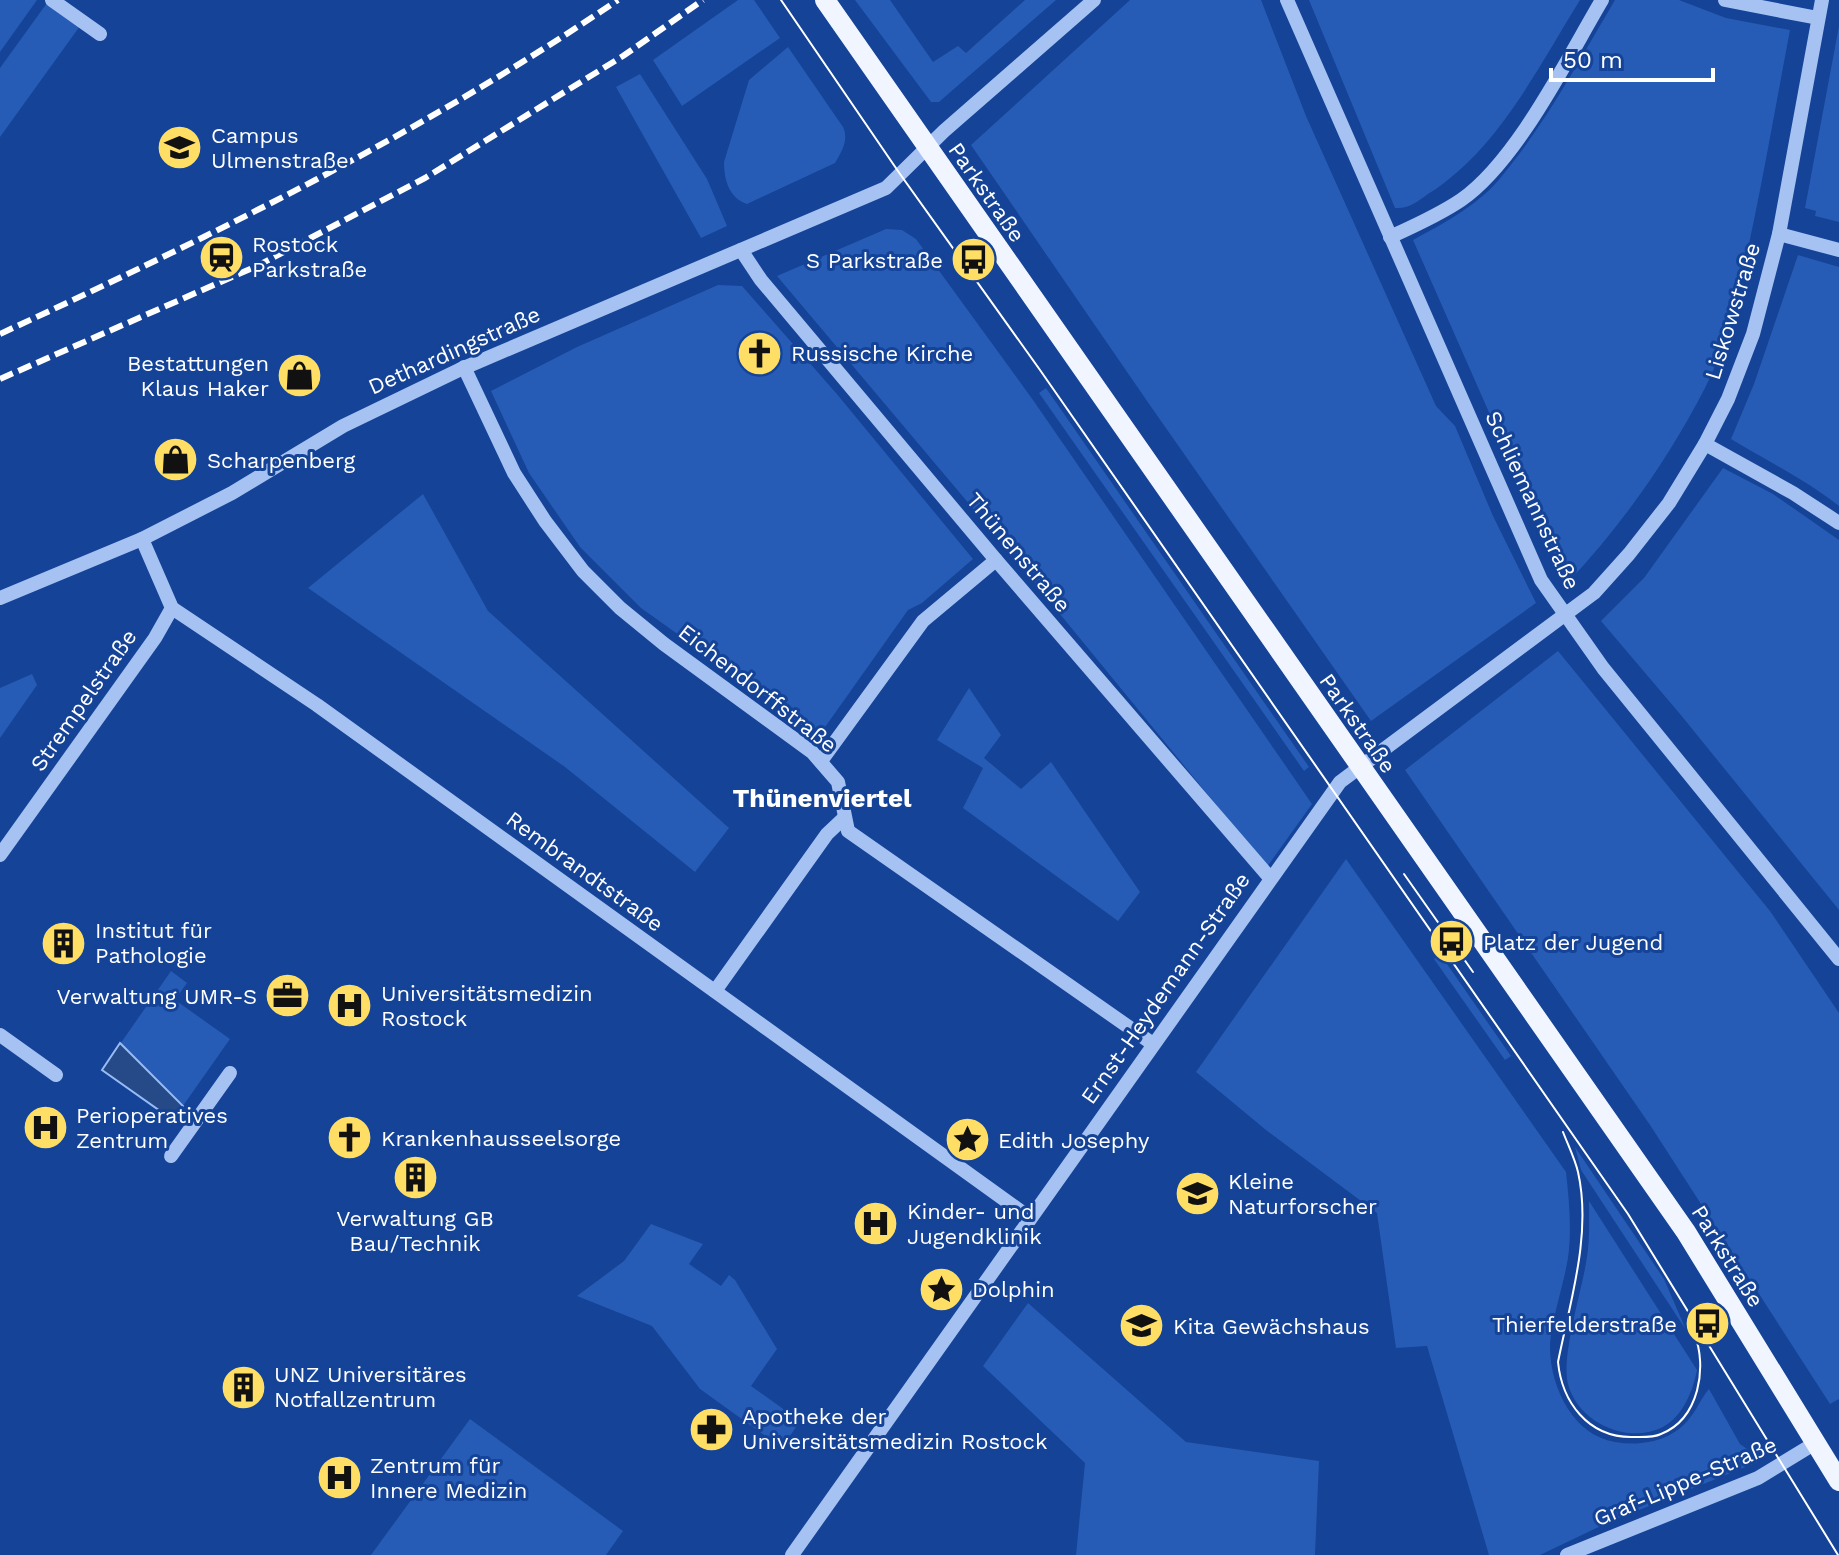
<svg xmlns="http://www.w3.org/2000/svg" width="1839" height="1555" viewBox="0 0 1839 1555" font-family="'Work Sans',sans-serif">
<rect width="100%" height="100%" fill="#144397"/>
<!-- green -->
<g fill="#265cb6">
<polygon points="0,0 37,0 0,52"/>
<polygon points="738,0 754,0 780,38 682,106 653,60"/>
<polygon points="855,0 890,0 933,62 958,46 966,53 1025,0 1056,0 939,102 931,102"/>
<polygon points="1130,0 1261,0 1306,116 1436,406 1455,426 1493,516 1536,603 1371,721 1147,401 971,145"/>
<path d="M1309,0H1580C1537,69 1498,150 1428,194C1417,202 1409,209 1395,208Z"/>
<path d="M1615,0H1679L1726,18L1790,30C1778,93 1767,157 1754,220C1742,277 1731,337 1705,388C1669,458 1622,525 1569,581L1548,546L1413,240C1444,223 1479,205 1502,176C1546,123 1580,59 1615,0Z"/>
<polygon points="47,3 80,26 0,137 0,68"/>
<polygon points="1839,26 1839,222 1815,216 1816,211 1805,208"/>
<path d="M788,47L843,127C849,140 842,151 835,163L747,204C729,198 724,180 724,162L749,80Z"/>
<polygon points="640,74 707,179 727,226 701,238 616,87"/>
<polygon points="886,229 902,230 916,239 1033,400 1312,804 1267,867 997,537 777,276"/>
<path d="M1798,255L1839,267V506C1806,480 1767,461 1731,439L1754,384Z"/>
<path d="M718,285L742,286L836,393L973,559L922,603L908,610L823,730C805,732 795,722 783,709L641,608L580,547L529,473L491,391L577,347Z"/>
<polygon points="1046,388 1309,767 1304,771 1039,393"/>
<polygon points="1723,468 1773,494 1839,540 1839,910 1680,714 1601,621 1644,578"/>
<polygon points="423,494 488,611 729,828 695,872 565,767 308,588"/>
<polygon points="1558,651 1770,911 1839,1013 1839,1399 1830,1404 1650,1125 1405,770"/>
<polygon points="32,674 37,685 0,738 0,688"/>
<polygon points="969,688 1001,735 984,758 1021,789 1051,762 1140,892 1118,921 963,808 983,768 937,740"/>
<path d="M1346,859L1566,1172C1569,1200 1572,1229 1568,1258C1564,1284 1550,1324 1550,1349C1551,1388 1573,1435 1615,1442C1644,1447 1675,1440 1692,1415C1698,1407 1702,1397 1709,1389L1740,1444L1747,1449L1757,1451L1760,1458L1758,1462L1607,1523L1540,1555H1489L1427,1346L1396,1348L1377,1213L1266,1130L1196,1072Z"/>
<polygon points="1440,954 1511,1056 1505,1060 1434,959"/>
<polygon points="171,971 187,983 175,1000 230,1039 173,1120 102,1070"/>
<polygon points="1575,1147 1664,1279 1686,1330 1581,1170"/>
<path d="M1589,1201L1697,1370C1693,1391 1683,1416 1663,1427C1628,1445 1578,1423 1568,1384C1561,1357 1581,1293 1586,1263C1590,1243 1589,1221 1589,1201Z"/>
<polygon points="651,1224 703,1244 689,1264 721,1286 729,1275 735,1280 777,1349 751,1386 800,1421 782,1448 700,1389 652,1326 577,1296 624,1261"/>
<polygon points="1028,1303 1186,1442 1319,1461 1315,1555 1076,1555 1085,1463 983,1366"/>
<polygon points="470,1419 623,1531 606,1555 371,1555"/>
</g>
<!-- water -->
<polygon fill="#264a88" stroke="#97bcf5" stroke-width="2" points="120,1043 183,1106 173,1120 102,1070"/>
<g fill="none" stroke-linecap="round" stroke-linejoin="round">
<!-- minor -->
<g stroke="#a5c2f2" stroke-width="14">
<polyline points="52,0 100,34"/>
<polyline points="1287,0 1541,580 1603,668 1839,959"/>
<polyline points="1725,0 1818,18"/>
<polyline points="1779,234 1839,250"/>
<path d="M1390,237C1414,226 1439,215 1461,200C1517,161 1567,59 1602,0"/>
<polyline points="741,250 761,280 996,560 1270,878"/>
<polyline points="464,367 514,473 545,521 583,571 620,608 664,644 812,752 838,782 848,831 1153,1044"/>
<polyline points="1705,444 1793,493 1839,523"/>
<polyline points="142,539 172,608 317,705 1030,1218"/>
<polyline points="0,598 142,539 232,493 343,426 459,370 886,188 944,131 1094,0"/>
<polyline points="821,761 923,621 996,560"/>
<polyline points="0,855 155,638 172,608"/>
<polyline points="715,991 827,834 844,818"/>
<polyline points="0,1035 56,1075"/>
<polyline points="171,1156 230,1073"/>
<polyline points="792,1555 1340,782 1594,593 1629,554 1669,503 1705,444 1728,399 1753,334 1779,234 1822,0"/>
<polyline points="1567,1555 1758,1478 1817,1442"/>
</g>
<!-- major -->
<polyline stroke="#f0f5ff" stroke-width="20" points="825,0 1686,1232 1839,1481"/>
<!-- tram -->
<g stroke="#fff" stroke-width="2">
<polyline points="781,0 900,174 1040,370 1628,1214 1838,1555"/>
<polyline points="1404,874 1473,972"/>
<path d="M1563,1132C1568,1145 1575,1159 1578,1172C1592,1234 1570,1302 1558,1362C1562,1402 1588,1437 1631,1437C1641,1437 1653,1438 1661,1434C1699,1419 1708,1367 1694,1333"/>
</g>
<!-- rail -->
<g stroke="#fff" stroke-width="6" stroke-dasharray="14 6" stroke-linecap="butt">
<path d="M0,334C214,235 422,133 618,0"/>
<polyline points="0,379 257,266 425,178 623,56 703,0"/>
</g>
</g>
<!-- icons -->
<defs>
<symbol id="university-disc" viewBox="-11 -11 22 22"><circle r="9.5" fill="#ffde66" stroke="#144397"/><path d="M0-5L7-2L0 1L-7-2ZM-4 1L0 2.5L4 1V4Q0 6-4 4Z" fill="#111"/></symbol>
<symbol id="station-disc" viewBox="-11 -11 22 22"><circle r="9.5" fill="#ffde66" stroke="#144397"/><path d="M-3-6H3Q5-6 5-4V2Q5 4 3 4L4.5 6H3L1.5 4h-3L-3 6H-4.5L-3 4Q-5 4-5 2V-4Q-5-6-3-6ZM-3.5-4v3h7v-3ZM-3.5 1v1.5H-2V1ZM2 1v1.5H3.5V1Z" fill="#111"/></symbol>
<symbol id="bus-disc" viewBox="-11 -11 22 22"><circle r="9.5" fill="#ffde66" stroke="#144397"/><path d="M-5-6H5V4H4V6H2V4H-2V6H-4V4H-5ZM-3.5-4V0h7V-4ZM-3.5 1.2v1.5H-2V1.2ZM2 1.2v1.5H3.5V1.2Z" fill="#111"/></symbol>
<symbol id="church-disc" viewBox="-11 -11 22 22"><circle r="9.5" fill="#ffde66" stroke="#144397"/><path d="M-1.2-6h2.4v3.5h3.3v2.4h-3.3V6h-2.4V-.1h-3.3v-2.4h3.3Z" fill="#111"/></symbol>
<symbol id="shop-disc" viewBox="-11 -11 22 22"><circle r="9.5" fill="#ffde66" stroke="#144397"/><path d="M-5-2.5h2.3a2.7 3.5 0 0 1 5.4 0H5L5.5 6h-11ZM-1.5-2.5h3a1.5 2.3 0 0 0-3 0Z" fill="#111"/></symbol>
<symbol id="building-disc" viewBox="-11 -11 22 22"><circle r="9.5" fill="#ffde66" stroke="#144397"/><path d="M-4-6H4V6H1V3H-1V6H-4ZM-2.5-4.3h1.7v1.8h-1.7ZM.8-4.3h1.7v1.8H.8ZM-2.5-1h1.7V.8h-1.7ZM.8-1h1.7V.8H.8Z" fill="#111"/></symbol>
<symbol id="office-disc" viewBox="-11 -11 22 22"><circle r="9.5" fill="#ffde66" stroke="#144397"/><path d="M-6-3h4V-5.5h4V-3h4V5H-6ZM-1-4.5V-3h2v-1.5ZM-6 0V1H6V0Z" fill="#111"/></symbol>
<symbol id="hospital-disc" viewBox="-11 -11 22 22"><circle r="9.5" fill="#ffde66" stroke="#144397"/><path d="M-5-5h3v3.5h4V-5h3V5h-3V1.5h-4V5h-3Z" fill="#111"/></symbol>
<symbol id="sight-disc" viewBox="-11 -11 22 22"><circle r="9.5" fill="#ffde66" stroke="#144397"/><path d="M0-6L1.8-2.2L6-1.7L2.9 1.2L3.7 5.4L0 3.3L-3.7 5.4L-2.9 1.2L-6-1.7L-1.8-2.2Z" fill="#111"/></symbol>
<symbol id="school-disc" viewBox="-11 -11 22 22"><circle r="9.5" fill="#ffde66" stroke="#144397"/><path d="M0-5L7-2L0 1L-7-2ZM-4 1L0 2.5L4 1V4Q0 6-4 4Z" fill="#111"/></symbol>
<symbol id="pharmacy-disc" viewBox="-11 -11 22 22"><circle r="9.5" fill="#ffde66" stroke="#144397"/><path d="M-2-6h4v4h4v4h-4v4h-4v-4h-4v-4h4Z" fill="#111"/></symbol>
</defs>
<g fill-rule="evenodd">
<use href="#university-disc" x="154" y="122" width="51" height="51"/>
<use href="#station-disc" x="196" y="232" width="51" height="51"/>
<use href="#bus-disc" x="948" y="234" width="51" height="51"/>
<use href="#church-disc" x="734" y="328" width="51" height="51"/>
<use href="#shop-disc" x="274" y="350" width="51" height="51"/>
<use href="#shop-disc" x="150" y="434" width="51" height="51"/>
<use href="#bus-disc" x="1426" y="916" width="51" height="51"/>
<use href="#building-disc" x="38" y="918" width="51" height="51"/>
<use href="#office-disc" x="262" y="970" width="51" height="51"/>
<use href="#hospital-disc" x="324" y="980" width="51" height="51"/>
<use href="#hospital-disc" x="20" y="1102" width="51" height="51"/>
<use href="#church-disc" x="324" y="1112" width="51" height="51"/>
<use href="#sight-disc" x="942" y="1114" width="51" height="51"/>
<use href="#building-disc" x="390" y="1152" width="51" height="51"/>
<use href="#school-disc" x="1172" y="1168" width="51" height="51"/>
<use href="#hospital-disc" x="850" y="1198" width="51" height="51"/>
<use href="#sight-disc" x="916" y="1264" width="51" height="51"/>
<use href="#bus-disc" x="1682" y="1298" width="51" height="51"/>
<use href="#school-disc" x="1116" y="1300" width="51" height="51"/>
<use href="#building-disc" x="218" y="1362" width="51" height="51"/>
<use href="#pharmacy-disc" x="686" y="1404" width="51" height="51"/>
<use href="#hospital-disc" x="314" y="1452" width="51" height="51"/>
</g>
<g text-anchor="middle" stroke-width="6" stroke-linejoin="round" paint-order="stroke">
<!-- poi labels -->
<g font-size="22" fill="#fff" stroke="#144397" text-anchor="start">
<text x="211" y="143">Campus<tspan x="211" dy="25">Ulmenstraße</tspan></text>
<text x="252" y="252">Rostock<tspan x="252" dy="25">Parkstraße</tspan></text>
<text x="943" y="268" text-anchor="end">S Parkstraße</text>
<text x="791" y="361">Russische Kirche</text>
<text x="269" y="371" text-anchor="end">Bestattungen<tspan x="269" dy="25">Klaus Haker</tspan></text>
<text x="207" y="468">Scharpenberg</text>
<text x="95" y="938">Institut für<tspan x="95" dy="25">Pathologie</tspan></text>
<text x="1483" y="950">Platz der Jugend</text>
<text x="381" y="1001">Universitätsmedizin<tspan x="381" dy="25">Rostock</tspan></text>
<text x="257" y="1004" text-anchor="end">Verwaltung UMR-S</text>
<text x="76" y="1123">Perioperatives<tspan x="76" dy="25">Zentrum</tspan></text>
<text x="381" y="1146">Krankenhausseelsorge</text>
<text x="998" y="1148">Edith Josephy</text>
<text x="1228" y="1189">Kleine<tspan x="1228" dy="25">Naturforscher</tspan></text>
<text x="907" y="1219">Kinder- und<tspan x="907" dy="25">Jugendklinik</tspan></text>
<text x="415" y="1226" text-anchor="middle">Verwaltung GB<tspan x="415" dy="25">Bau/Technik</tspan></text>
<text x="972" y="1297">Dolphin</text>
<text x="1677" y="1332" text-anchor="end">Thierfelderstraße</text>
<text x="1173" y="1334">Kita Gewächshaus</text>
<text x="274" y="1382">UNZ Universitäres<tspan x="274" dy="25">Notfallzentrum</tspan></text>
<text x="742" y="1424">Apotheke der<tspan x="742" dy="25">Universitätsmedizin Rostock</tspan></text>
<text x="370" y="1473">Zentrum für<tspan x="370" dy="25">Innere Medizin</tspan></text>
</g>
<!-- street labels -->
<g font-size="22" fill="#fff" stroke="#144397">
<text transform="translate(987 192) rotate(55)" y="8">Parkstraße</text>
<text transform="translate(1732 311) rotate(-73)" y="8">Liskowstraße</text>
<text transform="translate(454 350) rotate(-24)" y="8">Dethardingstraße</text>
<text transform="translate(1533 500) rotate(65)" y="8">Schliemannstraße</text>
<text transform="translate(1019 552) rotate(50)" y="8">Thünenstraße</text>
<text transform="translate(758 688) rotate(38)" y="8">Eichendorffstraße</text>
<text transform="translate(83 700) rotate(-55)" y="8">Strempelstraße</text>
<text transform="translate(1358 723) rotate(55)" y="8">Parkstraße</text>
<text transform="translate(585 871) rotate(36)" y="8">Rembrandtstraße</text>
<text transform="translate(1165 988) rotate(-55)" y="8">Ernst-Heydemann-Straße</text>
<text transform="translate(1728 1256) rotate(58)" y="8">Parkstraße</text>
<text transform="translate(1685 1481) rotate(-23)" y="8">Graf-Lippe-Straße</text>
</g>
<!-- quarter labels -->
<g font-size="26" font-weight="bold" fill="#fff" stroke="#144397">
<text x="822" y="807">Thünenviertel</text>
</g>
</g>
<!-- scale -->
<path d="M1551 68v12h162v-12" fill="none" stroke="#ffffff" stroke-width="4"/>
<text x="1563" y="68" font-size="24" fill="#ffffff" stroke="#144397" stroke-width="6" paint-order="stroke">50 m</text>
</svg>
